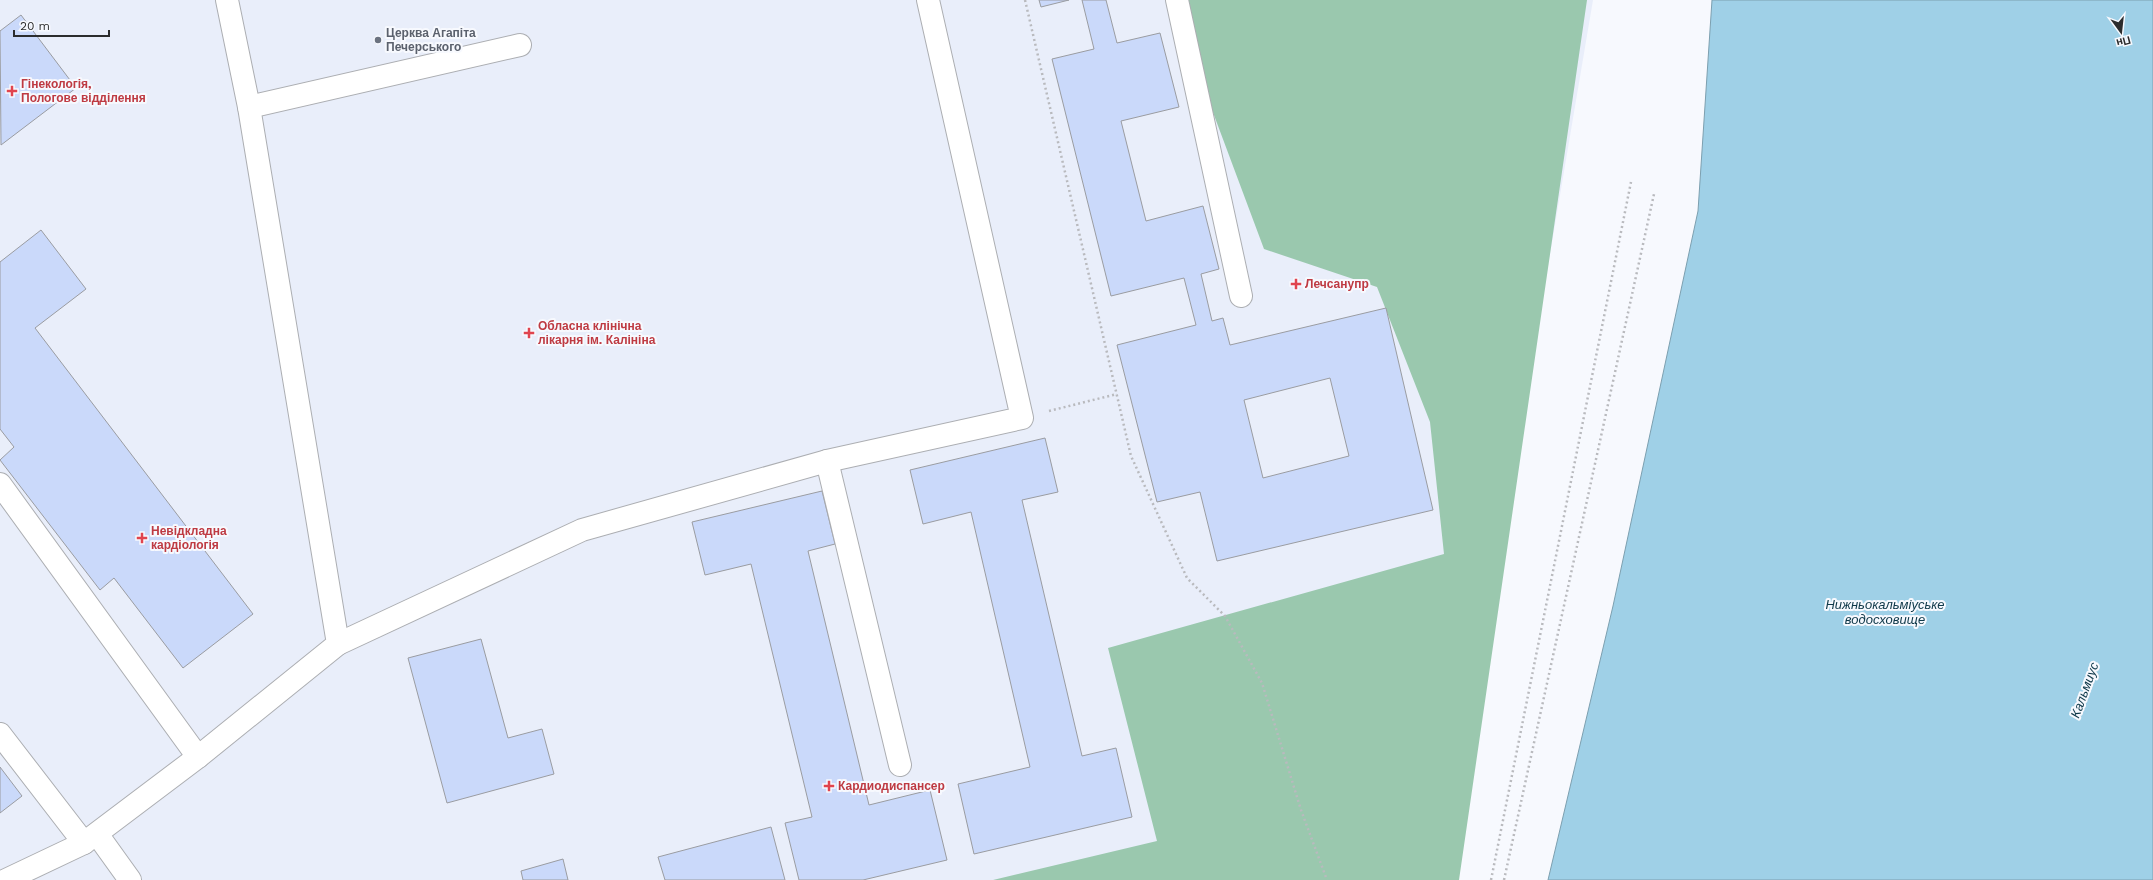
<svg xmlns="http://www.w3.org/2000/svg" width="2153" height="880" viewBox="0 0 2153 880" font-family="'Work Sans',sans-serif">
<rect width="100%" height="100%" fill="#f7f9fe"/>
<!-- built -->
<polygon fill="#e9eefa" points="0,0 1593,0 1497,568 1186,880 0,880"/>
<!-- forest -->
<polygon fill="#9ac8ae" points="1171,0 1587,0 1459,880 993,880 1157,841 1108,648 1444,554 1430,422 1377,287 1264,249"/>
<!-- water -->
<polygon fill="#9fd0e7" stroke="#7c9faf" points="1712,0 2153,0 2153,880 1548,880 1613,606 1698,211"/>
<!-- building -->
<g fill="#cad9fa" stroke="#9a9ca1" fill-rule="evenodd">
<polygon points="1039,0 1069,0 1041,7"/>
<path d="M1082,0H1106L1117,43L1160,33L1179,107L1121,121L1146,221L1203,206L1219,269L1201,274L1212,321L1223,318L1230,345L1386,308L1433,510L1217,561L1200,492L1157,502L1117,345L1196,325L1184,278L1111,296L1052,59L1094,49ZM1330,378L1349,456L1263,478L1244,400Z"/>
<polygon points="21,15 76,88 1,145 0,31"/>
<polygon points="41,230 86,289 35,328 253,614 183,668 114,578 100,590 0,460 14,447 0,429 0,262"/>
<polygon points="1045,438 1058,492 1022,500 1082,756 1116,748 1132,817 974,854 958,784 1030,767 971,512 923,524 910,470"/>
<polygon points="822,491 835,544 808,551 869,805 930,790 947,860 863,880 799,880 785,823 812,817 751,564 705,575 692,522"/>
<polygon points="481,639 508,738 542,729 554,774 447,803 408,658"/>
<polygon points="0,767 22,796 0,813"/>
<polygon points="771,827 785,880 665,880 658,857"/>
<polygon points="563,859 568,880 523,880 521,871"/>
</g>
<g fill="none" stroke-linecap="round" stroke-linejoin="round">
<defs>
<g id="minor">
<polyline points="227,0 249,107 520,45"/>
<polyline points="1177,0 1241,296"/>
<polyline points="827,461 900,765"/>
<polyline points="0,484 198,757"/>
<polyline points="338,644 582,530 827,461 1022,418 928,0"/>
<polyline points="0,734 84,843"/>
<polyline points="97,834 130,880"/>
<polyline points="6,880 84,843 198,757 338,644 249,107"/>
</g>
</defs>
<!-- minor casing -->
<use href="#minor" stroke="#acaeb2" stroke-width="24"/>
<!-- path -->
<g stroke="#b9babe" stroke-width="2.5" stroke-dasharray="2 3" stroke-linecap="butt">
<polyline points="1025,0 1131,456 1187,578 1225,616 1262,683 1301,810 1327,880"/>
<polyline points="1049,411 1117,394"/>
<polyline points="1491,880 1631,182"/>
<polyline points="1504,880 1654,194"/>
</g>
<!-- minor -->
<use href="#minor" stroke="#fff" stroke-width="22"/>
</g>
<!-- markers -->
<circle fill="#6b7280" stroke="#f7f9fe" stroke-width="1.5" cx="378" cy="40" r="4"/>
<g fill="#e0444e" stroke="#f7f9fe" stroke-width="1.5">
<path d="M10 85h4v4h4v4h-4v4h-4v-4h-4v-4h4z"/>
<path d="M1294 278h4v4h4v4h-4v4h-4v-4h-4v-4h4z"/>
<path d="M527 327h4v4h4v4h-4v4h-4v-4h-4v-4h4z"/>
<path d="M140 532h4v4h4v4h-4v4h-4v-4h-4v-4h4z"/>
<path d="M827 780h4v4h4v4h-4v4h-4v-4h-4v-4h4z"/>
</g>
<g text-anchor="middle" stroke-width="4" stroke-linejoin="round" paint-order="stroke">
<!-- worship labels -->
<g font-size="12" font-weight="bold" fill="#5b616d" stroke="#f7f9fe" text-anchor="start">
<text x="386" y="37">Церква Агапіта<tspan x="386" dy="14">Печерського</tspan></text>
</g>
<!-- health labels -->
<g font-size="12" font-weight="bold" fill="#be3a42" stroke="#f7f9fe" text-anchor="start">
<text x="21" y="88">Гінекологія,<tspan x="21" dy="14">Пологове відділення</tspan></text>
<text x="1305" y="288">Лечсанупр</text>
<text x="538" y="330">Обласна клінічна<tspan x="538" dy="14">лікарня ім. Калініна</tspan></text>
<text x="151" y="535">Невідкладна<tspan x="151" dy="14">кардіологія</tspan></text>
<text x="838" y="790">Кардиодиспансер</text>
</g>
<!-- water labels -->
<g font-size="13" font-style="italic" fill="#0e3849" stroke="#f7f9fe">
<text x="1885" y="609">Нижньокальміуське<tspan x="1885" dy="15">водосховище</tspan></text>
<text transform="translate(2084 690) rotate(-70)" y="5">Кальмиус</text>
</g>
</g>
<!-- north arrow -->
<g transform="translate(2121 32) rotate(165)" stroke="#f7f9fe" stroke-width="3" paint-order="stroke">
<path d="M0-3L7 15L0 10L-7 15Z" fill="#2b2c2d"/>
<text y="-6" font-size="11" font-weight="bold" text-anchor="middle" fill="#2b2c2d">Пн</text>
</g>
<!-- scale -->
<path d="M14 30v6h95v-6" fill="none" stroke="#2b2c2d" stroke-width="2"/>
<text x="20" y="30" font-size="12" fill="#2b2c2d" stroke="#f7f9fe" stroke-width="3" paint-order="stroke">20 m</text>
</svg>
